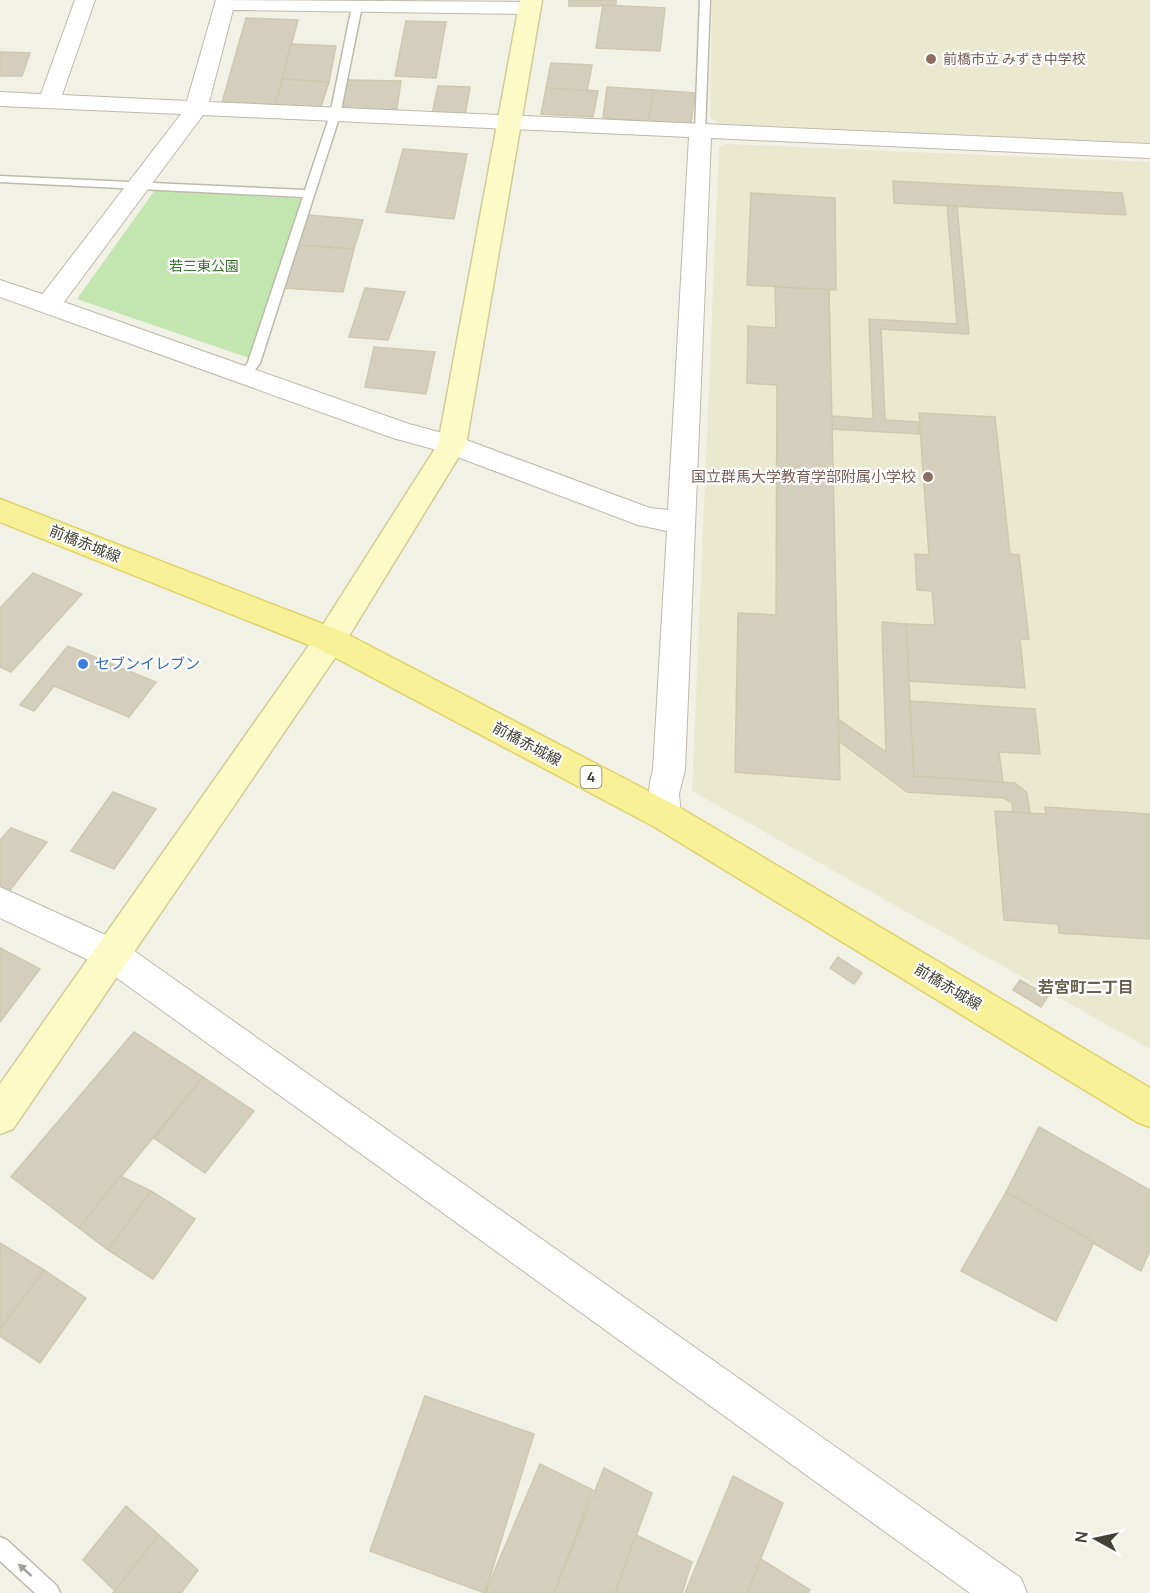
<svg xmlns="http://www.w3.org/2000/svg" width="1150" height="1593" viewBox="0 0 1150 1593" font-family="Manrope,'Noto Sans JP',sans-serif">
<rect width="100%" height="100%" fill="#f2f1e6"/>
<!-- education -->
<g fill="#ebe8d0">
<polygon points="712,0 1150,0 1150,143 720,124 710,117"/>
<polygon points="726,144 1150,162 1150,1049 692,791 719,147"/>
</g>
<!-- green -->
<polygon fill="#c3e5b0" points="155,190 304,199 249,358 77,299"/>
<!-- building -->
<g fill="#d3cfbc" stroke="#cec8af" stroke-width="1.5">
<rect x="569" y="0" width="47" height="6"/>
<polygon points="603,5 665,8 660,51 596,48"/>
<polygon points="246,18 298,20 274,109 221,106"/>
<polygon points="406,21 446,22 436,78 395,76"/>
<polygon points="291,44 336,46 329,82 282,79"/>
<polygon points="0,52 30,53 22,76 0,76"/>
<polygon points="551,63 592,65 587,91 546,88"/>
<polygon points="282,79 329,82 320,110 274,109"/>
<polygon points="348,80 401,81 396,114 340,112"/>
<polygon points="438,86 470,87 465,116 432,114"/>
<polygon points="607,87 653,90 649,121 603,118"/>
<polygon points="546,88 598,91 593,117 541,114"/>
<polygon points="653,90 695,93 691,124 649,121"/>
<polygon points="403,149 467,154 454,219 386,212"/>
<polygon points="893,181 1122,193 1126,215 894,203"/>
<polygon points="751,193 835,198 836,290 747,285"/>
<polygon points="947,205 957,206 969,334 881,329 885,420 919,422 919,434 831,429 832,416 873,419 869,319 957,324"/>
<polygon points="308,215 363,220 354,249 298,245"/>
<polygon points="298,245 354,249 343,292 284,288"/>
<polygon points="775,287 829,290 840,780 735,772 738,613 776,615 777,385 747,383 748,326 776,328"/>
<polygon points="365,288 405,292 388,340 349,337"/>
<polygon points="374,347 435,352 426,394 365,387"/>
<polygon points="919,413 995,417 1010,554 1019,555 1029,639 1020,639 1025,688 908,681 906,624 935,625 932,591 917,590 915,554 929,555"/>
<polygon points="33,573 82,594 11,672 0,667 0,608"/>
<polygon points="882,622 906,624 914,776 1015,783 1027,793 1030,814 1013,813 1012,803 1004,798 907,792 839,741 838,719 886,752"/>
<polygon points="68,646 156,682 129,717 54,686 34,711 20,705"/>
<polygon points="910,701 1035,709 1040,754 999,752 1003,782 914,776"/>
<polygon points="113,792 156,809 114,869 71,851"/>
<polygon points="1045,807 1150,814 1150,939 1059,933 1058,924 1004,920 995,811 1046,814"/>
<polygon points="11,828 47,842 0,903 0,840"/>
<polygon points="0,948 40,969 0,1022"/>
<polygon points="838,957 862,973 854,984 830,968"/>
<polygon points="1020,980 1048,996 1041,1007 1013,990"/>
<polygon points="134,1032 203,1077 79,1228 11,1177"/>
<polygon points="203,1077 254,1111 205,1173 154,1138"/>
<polygon points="1039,1127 1150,1190 1150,1250 1141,1271 1006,1192"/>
<polygon points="120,1176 151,1191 108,1250 79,1228"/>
<polygon points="151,1191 195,1219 153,1279 108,1250"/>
<polygon points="1006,1192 1094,1242 1056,1321 961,1271"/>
<polygon points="0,1243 44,1270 0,1329"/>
<polygon points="44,1270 86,1298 40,1363 0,1336 0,1329"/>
<polygon points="425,1396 534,1434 485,1593 370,1551"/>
<polygon points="540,1464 593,1490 554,1593 485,1593"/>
<polygon points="604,1468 652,1493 615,1593 554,1593"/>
<polygon points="733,1476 783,1503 747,1593 685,1593"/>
<polygon points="126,1506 159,1535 115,1591 83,1560"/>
<polygon points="159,1535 198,1570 181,1593 113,1593"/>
<polygon points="636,1535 692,1562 682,1593 615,1593"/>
<polygon points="761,1559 810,1590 808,1593 747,1593"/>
</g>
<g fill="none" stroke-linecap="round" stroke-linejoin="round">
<defs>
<g id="lane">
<polygon points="700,0 710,0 705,131 700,134 695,131"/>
<polygon points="357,3 362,6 340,115 260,363 249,378 241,378 239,375 248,362 303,197 0,182 0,176 305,190 330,115 352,6"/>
<polygon points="0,1537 7,1540 57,1586 60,1593 35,1593 0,1561"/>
</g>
<g id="street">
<path d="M75,0H95L62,95L187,101L216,0L530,2L537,4L540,8L537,12L530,14L233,10L209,102L1150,144V158L711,138L685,770L679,794L681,816L676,826L665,830L654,826C645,807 648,790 653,770L667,531L638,525L444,452L393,438L0,297V280L42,294L45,291L181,114L0,106V92L41,94ZM203,115L689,137L668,510L650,508L461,438L409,424L64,302Z"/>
<polygon points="0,887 123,943 1021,1578 1027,1593 970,1593 99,965 0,918"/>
</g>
<polygon id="secondary" points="520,0 542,0 466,445 341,649 13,1129 0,1134 0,1084 319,631 438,444"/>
<polygon id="primary" points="0,499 341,631 677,806 1150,1088 1150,1127 1137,1122 653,826 319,649 0,522"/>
</defs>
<!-- lane casing -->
<use href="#lane" stroke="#bdbaa9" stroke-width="3"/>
<!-- street casing -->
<use href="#street" stroke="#bdbaa9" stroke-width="2"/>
<!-- secondary casing -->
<use href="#secondary" stroke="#d0cc98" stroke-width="3"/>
<!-- primary casing -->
<use href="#primary" stroke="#ded268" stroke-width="3"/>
<!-- lane -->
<use href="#lane" fill="#fff" fill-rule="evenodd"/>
<!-- street -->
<use href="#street" fill="#fff" fill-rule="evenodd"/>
<!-- secondary -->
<use href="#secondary" fill="#fcfac6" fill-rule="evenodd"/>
<!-- primary -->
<use href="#primary" fill="#f9f197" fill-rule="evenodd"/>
</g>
<!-- one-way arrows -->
<defs><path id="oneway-solid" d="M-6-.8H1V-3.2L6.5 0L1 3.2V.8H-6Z" transform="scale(1.5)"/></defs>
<use fill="#a2a09a" href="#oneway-solid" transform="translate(25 1570) rotate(-138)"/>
<!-- markers -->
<g fill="#8d6e63" stroke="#fff" stroke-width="2">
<circle cx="931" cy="59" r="6"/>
<circle cx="928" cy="477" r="6"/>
</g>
<circle fill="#3f7fe0" stroke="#fff" stroke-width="2" cx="83" cy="664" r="6"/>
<g text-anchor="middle" stroke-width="4.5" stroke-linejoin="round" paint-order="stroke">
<!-- far-education labels -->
<g font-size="14" fill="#785e54" stroke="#fff" text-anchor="start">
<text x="943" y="64">前橋市立 みずき中学校</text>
</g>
<!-- far-park labels -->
<g font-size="14" fill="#38732c" stroke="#fff">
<text x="204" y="271">若三東公園</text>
</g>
<!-- shield labels -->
<rect fill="#fff" stroke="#7c7b72" stroke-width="1.5" x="580.5" y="766" width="21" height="22" rx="4.5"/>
<g font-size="14" font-weight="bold" fill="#444236">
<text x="591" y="782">4</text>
</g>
<!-- education labels -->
<g font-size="15" fill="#785e54" stroke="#fff" text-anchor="end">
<text x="916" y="482">国立群馬大学教育学部附属小学校</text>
</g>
<!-- street labels -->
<g font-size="15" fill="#444236" stroke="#fff">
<text transform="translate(85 544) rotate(22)" y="5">前橋赤城線</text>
<text transform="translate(527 744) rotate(28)" y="5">前橋赤城線</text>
<text transform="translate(948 987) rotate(31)" y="5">前橋赤城線</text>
</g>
<!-- shop labels -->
<g font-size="15" fill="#366cbe" stroke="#fff" text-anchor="start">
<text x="95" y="669">セブンイレブン</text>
</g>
<!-- neighbourhood labels -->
<g font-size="16" font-weight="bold" fill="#67624d" stroke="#fff">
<text x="1086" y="993">若宮町二丁目</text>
</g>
</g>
<!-- north arrow -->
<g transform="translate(1096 1539) rotate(278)" stroke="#ffffff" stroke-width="4.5" paint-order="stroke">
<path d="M0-4.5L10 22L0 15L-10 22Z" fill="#444236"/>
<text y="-9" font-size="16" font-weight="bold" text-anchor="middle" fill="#444236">N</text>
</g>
</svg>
